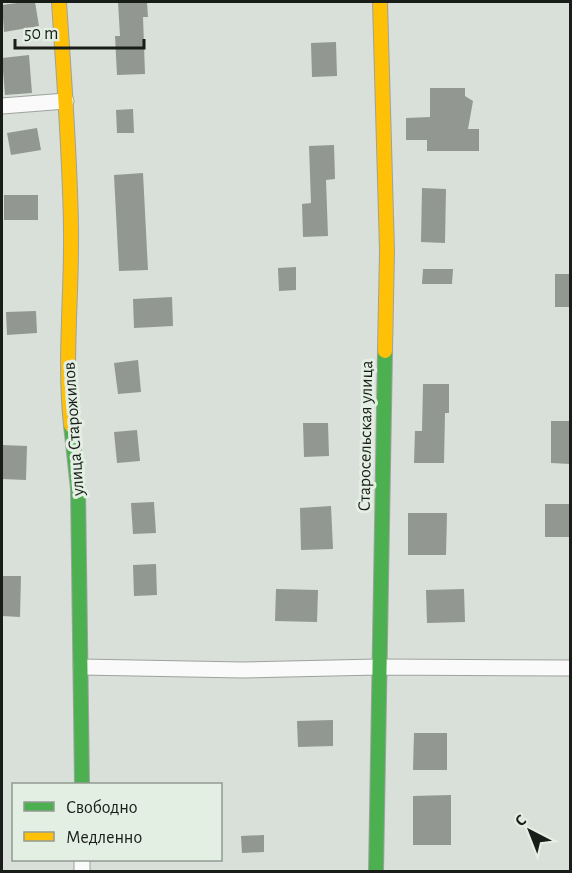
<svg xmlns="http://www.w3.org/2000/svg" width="572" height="873" viewBox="0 0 572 873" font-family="'Alegreya Sans',sans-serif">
<rect width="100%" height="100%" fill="#d9dfd9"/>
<!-- building -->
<g fill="#929792">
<polygon points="25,2 35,2 39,26 4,32 2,5"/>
<polygon points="118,2 147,2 148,17 143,17 145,74 117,75 115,36 120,36"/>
<polygon points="336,42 337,76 312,77 311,43"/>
<polygon points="29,55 32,93 5,95 2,58"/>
<polygon points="430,88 465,88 465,96 473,101 468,129 479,129 479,151 427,151 427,140 406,140 406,118 430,117"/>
<polygon points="133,109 134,133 117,133 116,110"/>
<polygon points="37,128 41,150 11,155 7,133"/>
<polygon points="334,145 335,179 326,180 328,236 303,237 302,204 311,203 309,146"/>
<polygon points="143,173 148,270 119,271 114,175"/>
<polygon points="422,188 446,189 445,243 421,242"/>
<rect x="4" y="195" width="34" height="25"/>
<polygon points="296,267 296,290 279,291 278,268"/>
<polygon points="423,269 453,269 452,284 422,284"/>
<rect x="555" y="274" width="15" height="33"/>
<polygon points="172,297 173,326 134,328 133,299"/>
<polygon points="36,311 37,333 7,335 6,312"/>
<polygon points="138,360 141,392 118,394 114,363"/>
<polygon points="423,384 449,384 449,413 445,413 444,463 414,463 415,431 422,431"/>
<polygon points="551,421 570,421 570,464 551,463"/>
<polygon points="303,423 328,423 329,456 304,457"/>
<polygon points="137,430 140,461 117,463 114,432"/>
<polygon points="2,445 27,446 26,480 2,479"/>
<polygon points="154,502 156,533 133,534 131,503"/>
<rect x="545" y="504" width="25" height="33"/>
<polygon points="331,506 333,549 301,550 300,508"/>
<polygon points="408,513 447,513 446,555 408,555"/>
<polygon points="156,564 157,595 134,596 133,565"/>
<polygon points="2,576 21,576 20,617 2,616"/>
<polygon points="276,589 318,590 317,622 275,621"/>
<polygon points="464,589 465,622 427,623 426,590"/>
<polygon points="333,720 333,746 298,747 297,721"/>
<polygon points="414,733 447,733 447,770 413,770"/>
<polygon points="451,795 451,845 413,845 413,796"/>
<polygon points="264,835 264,852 242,853 241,836"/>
</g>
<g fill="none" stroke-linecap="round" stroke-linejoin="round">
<defs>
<g id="street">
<polyline points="2,106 66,101"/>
<polyline points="81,667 243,670 378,667 570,668"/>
<polyline points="82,860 82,872"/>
</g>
<g id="fast">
<polyline points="71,425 78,489 82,784"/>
<polyline points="376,872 385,351"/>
</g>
<g id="slow">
<path d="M59,2C64,78 70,154 71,229C72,295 64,360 71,425"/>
<polyline points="380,2 387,251 385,351"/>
</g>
</defs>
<!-- street casing -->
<use href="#street" stroke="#9ea29e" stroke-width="17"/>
<!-- fast casing -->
<use href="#fast" stroke="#9ea29e" stroke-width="16"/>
<!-- slow casing -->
<use href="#slow" stroke="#9ea29e" stroke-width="16"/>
<!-- street -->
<use href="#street" stroke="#f9faf9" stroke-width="15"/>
<!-- fast -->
<use href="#fast" stroke="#4caf50" stroke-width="14"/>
<!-- slow -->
<use href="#slow" stroke="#ffc107" stroke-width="14"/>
</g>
<g text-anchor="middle" stroke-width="6" stroke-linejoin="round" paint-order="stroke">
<!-- street labels -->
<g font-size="18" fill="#191d19" stroke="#e3efe3">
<text transform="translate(73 429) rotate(-94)" y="6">улица Старожилов</text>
<text transform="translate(365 436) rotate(-89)" y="6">Старосельская улица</text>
</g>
</g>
<!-- border -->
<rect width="572" height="873" fill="none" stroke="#191d19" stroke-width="6"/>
<!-- legend -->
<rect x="12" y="783" width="210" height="78" fill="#e3efe3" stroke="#929b92" stroke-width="1.5"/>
<rect x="24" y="802" width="30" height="9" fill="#4caf50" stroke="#929b92" stroke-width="1.5"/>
<text x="66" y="813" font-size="18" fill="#191d19">Свободно</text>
<rect x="24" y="832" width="30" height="9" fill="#ffc107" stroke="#929b92" stroke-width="1.5"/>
<text x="66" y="843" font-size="18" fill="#191d19">Медленно</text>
<!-- north arrow -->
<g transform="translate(530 831) rotate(318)" stroke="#e3efe3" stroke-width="4.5" paint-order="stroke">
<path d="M0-4.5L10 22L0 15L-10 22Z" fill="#191d19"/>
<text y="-9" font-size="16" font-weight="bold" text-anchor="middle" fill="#191d19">С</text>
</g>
<!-- scale -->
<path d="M15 39v9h129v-9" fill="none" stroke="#191d19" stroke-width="3"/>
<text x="24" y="39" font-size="18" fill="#191d19" stroke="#e3efe3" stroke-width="4.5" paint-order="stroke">50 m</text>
</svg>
